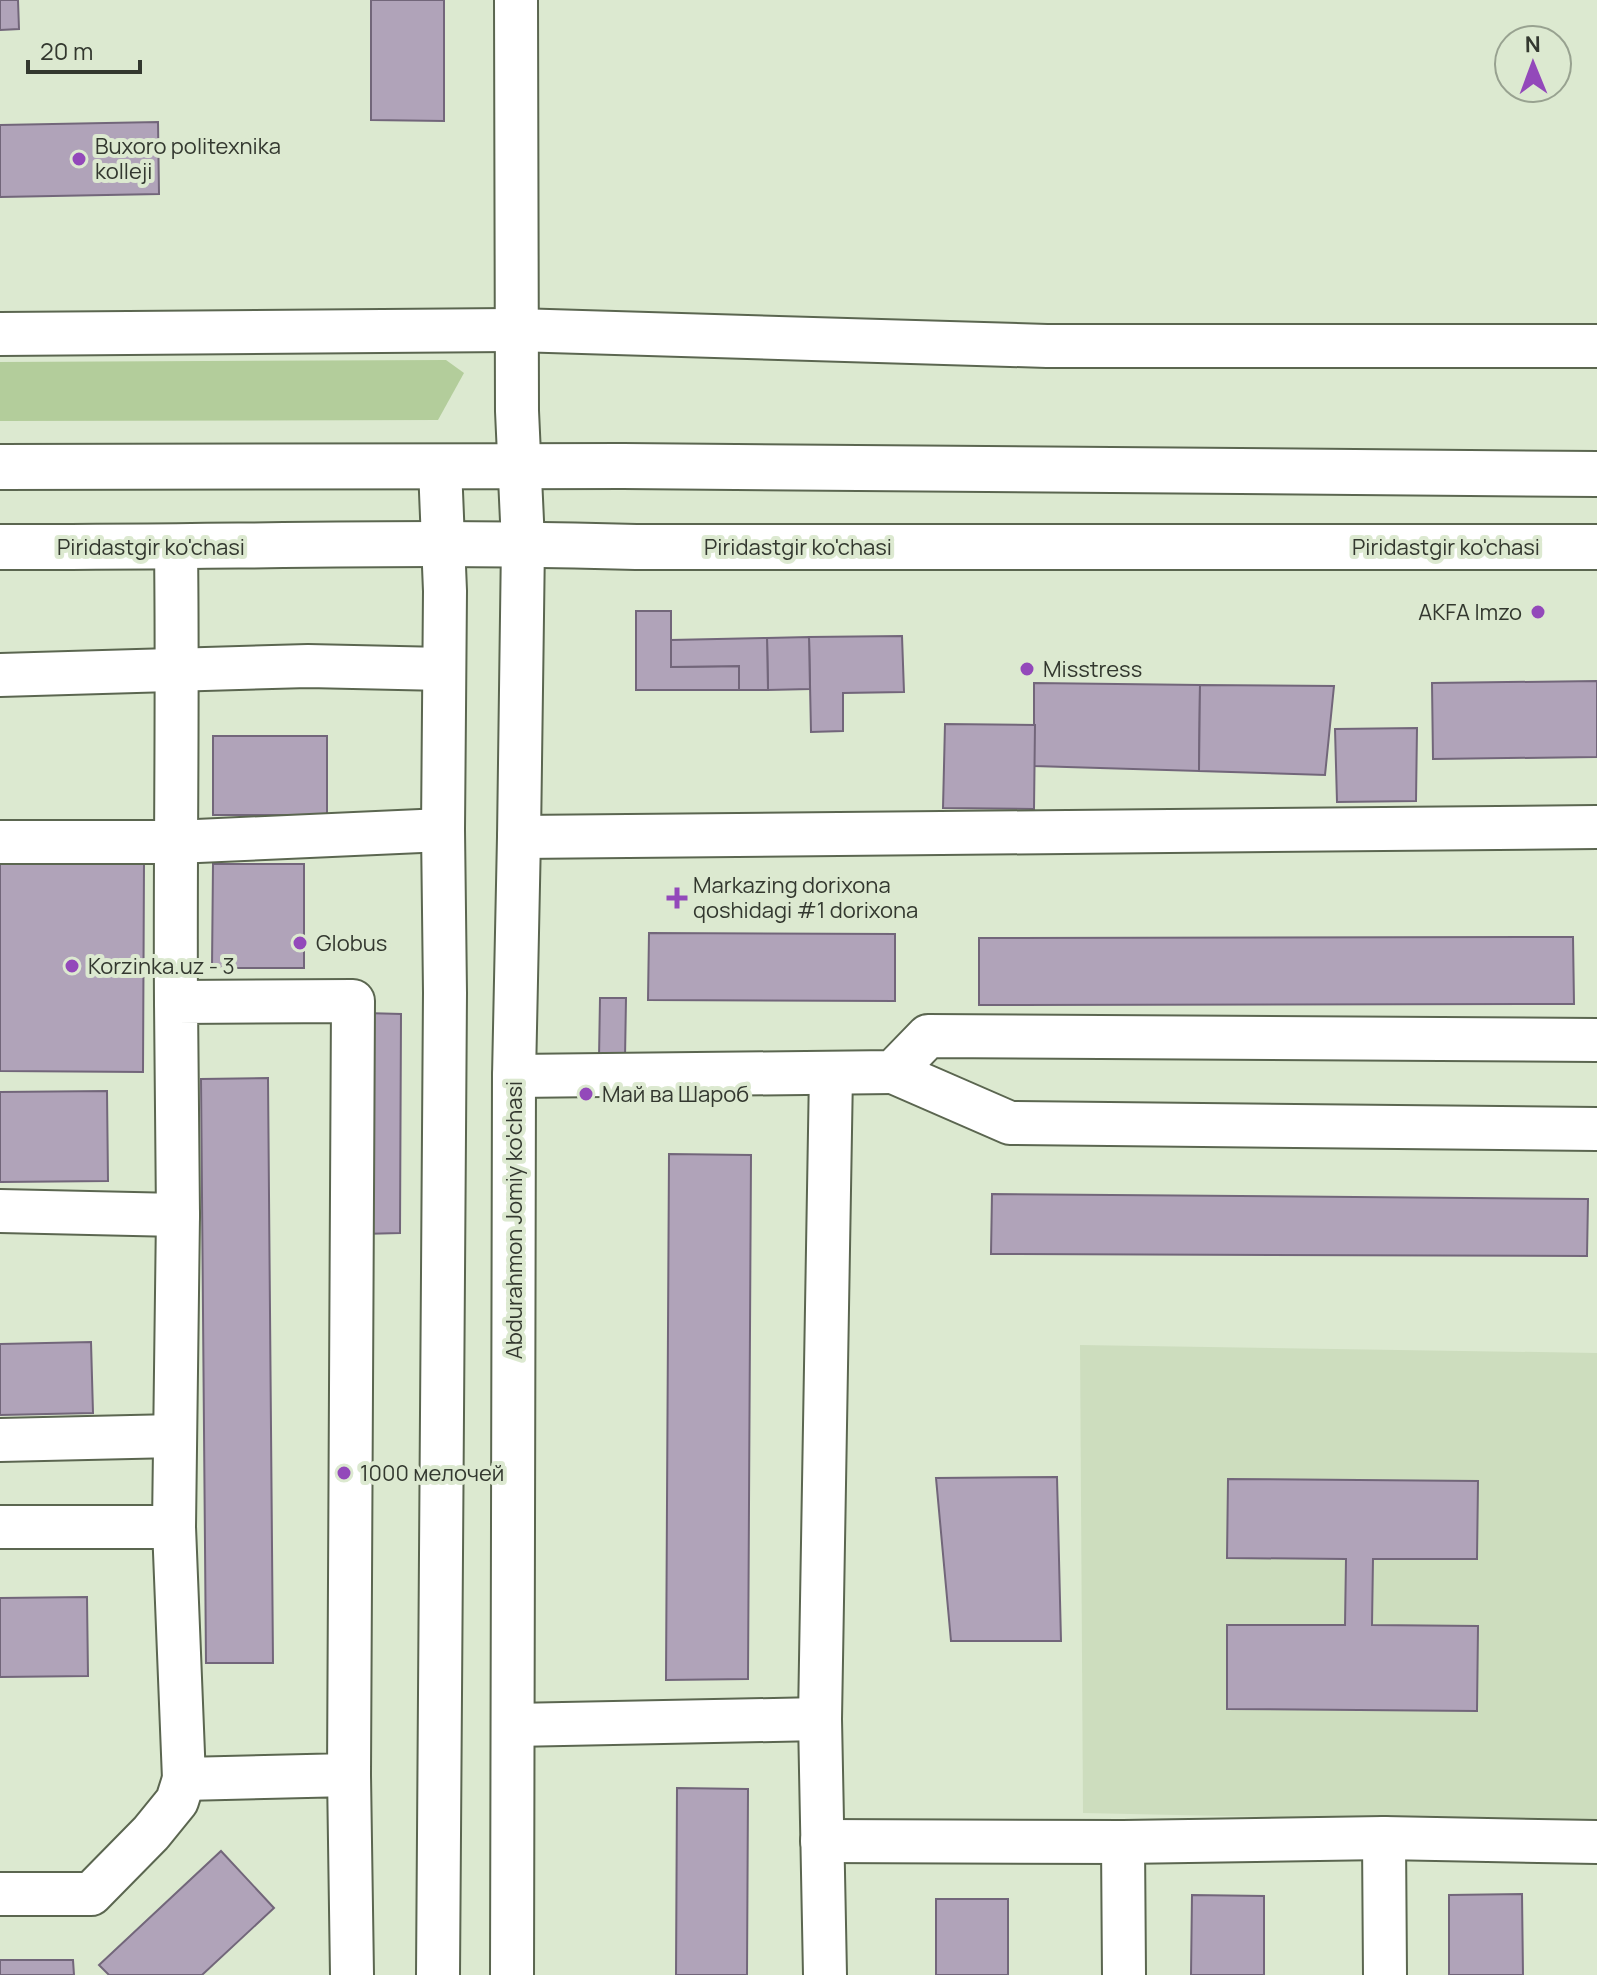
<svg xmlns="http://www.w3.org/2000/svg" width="1597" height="1975" viewBox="0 0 1597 1975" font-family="Manrope,sans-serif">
<rect width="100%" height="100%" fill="#dce9d0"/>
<!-- built -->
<polygon fill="#cdddbe" points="1080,1345 1597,1353 1597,1824 1083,1813"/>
<!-- green -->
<polygon fill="#b3cd9b" points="446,360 464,373 438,420 0,421 0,362"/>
<!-- building -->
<g fill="#b0a3b9" stroke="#72667a" stroke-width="2">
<polygon points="0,0 18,0 19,29 0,30"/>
<polygon points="371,0 444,0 444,121 371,120"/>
<polygon points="158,122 159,194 0,197 0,125"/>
<polygon points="636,611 671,611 671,667 739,666 739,690 636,690"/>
<polygon points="902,636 904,692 843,693 843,731 811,732 809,637"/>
<polygon points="809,637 810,689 768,690 767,638"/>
<polygon points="767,638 768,690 739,690 739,666 671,667 671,640"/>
<polygon points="1597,681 1597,757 1433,759 1432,683"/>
<polygon points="1034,683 1200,685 1199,771 1034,766"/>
<polygon points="1200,685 1334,686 1325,775 1199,771"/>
<polygon points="945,724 1035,725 1034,809 943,808"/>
<polygon points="1417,728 1416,801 1337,802 1335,729"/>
<rect x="213" y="736" width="114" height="79"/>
<polygon points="0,861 144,862 143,1072 0,1071"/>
<polygon points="213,864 304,864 304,968 212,968"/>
<polygon points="649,933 895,934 895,1001 648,1000"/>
<polygon points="1573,937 1574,1004 979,1005 979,938"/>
<polygon points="600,998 626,998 625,1059 599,1059"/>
<polygon points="365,1013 401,1014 400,1233 362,1234"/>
<polygon points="268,1078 273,1663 206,1663 201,1079"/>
<polygon points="107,1091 108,1181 0,1182 0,1092"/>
<polygon points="669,1154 751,1155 748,1679 666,1680"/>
<polygon points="992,1194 1588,1199 1587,1256 991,1254"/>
<polygon points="91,1342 93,1413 0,1415 0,1344"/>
<polygon points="1057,1477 1061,1641 951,1641 936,1478"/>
<polygon points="1228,1479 1478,1481 1477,1559 1373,1559 1372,1625 1478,1626 1477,1711 1227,1709 1227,1625 1345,1625 1346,1559 1227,1558"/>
<polygon points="87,1597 88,1676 0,1677 0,1598"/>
<polygon points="677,1788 748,1789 747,1975 676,1975"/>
<polygon points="221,1851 274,1908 202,1975 109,1975 99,1965"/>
<polygon points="1522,1894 1523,1975 1449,1975 1449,1895"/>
<polygon points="1192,1895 1264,1896 1264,1975 1191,1975"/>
<rect x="936" y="1899" width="72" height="76"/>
<polygon points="0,1960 73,1960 74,1975 0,1975"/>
</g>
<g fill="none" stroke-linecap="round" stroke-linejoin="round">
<defs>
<g id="minor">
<polyline points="0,334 516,330 1047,346 1597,346"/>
<path d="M176,548C178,699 175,850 176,1002"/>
<polyline points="0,675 308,666 444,669"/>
<polyline points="519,837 1597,827"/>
<polyline points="0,842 175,842 443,830"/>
<polyline points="893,1072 1010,1123 1597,1129"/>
<polyline points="514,1076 893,1072 928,1036 1597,1040"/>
<polyline points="0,1211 178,1215"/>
<polyline points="0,1440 175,1436"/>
<polyline points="0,1527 174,1527"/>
<polyline points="513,1725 820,1719"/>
<polyline points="349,1775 184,1779 174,1527 178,1215 176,1002 353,1001 349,1775 352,1975"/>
<polyline points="1384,1838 1385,1975"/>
<polyline points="822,1841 1123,1842 1384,1838 1597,1842"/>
<polyline points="1123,1842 1124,1975"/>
<polyline points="0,1894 91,1894 151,1833 177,1801 184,1779"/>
<polyline points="438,1975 445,993 443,830 445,591 440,467"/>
<polyline points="512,1975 514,1076 519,837 523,543 517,411 516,0"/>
<polyline points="825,1975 820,1719 831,1073"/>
</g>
<g id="major">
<polyline points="0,467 623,466 1597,474"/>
<path d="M0,547C212,548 424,540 636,547H1597"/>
</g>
</defs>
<!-- minor casing -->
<use href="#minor" stroke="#5b6650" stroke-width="46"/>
<!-- major casing -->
<use href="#major" stroke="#5b6650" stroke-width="48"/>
<!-- minor -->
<use href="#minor" stroke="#fff" stroke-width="42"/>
<!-- major -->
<use href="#major" stroke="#fff" stroke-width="44"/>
</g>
<!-- markers -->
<g fill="#9349ba" stroke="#dce9d0" stroke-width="3">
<circle cx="79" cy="159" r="8"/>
<circle cx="1538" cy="612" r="8"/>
<circle cx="1027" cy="669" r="8"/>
<path d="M673 886h8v8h8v8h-8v8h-8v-8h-8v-8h8z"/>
<circle cx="300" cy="943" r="8"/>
<circle cx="72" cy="966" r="8"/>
<circle cx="586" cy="1094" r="8"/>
<circle cx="344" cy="1473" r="8"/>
</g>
<g text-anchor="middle" stroke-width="8" stroke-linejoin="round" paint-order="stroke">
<!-- poi labels -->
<g font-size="22" fill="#33382f" stroke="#dce9d0" text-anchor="start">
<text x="95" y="154">Buxoro politexnika<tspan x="95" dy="25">kolleji</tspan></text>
<text x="1522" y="620" text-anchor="end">AKFA Imzo</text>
<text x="1043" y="677">Misstress</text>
<text x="693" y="893">Markazing dorixona<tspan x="693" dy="25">qoshidagi #1 dorixona</tspan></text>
<text x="316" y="951">Globus</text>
<text x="88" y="974">Korzinka.uz - 3</text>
<text x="602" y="1102">Май ва Шароб</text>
<text x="360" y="1481">1000 мелочей</text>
</g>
<!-- street labels -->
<g font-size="22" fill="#33382f" stroke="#dce9d0">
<text x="151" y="555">Piridastgir ko'chasi</text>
<text x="798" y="555">Piridastgir ko'chasi</text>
<text x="1446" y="555">Piridastgir ko'chasi</text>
<text transform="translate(514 1220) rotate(-90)" y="8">Abdurahmon Jomiy ko'chasi</text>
</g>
</g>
<!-- north arrow -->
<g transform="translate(1533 64) rotate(359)"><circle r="38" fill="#dce9d0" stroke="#98a290" stroke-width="2"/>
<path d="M0-6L14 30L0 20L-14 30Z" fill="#9349ba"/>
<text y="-12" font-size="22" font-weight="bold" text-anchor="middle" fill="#33382f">N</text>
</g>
<!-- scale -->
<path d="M28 60v12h112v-12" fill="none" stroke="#33382f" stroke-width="4"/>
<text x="40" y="60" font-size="24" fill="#33382f" stroke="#dce9d0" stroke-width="6" paint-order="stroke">20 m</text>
</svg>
